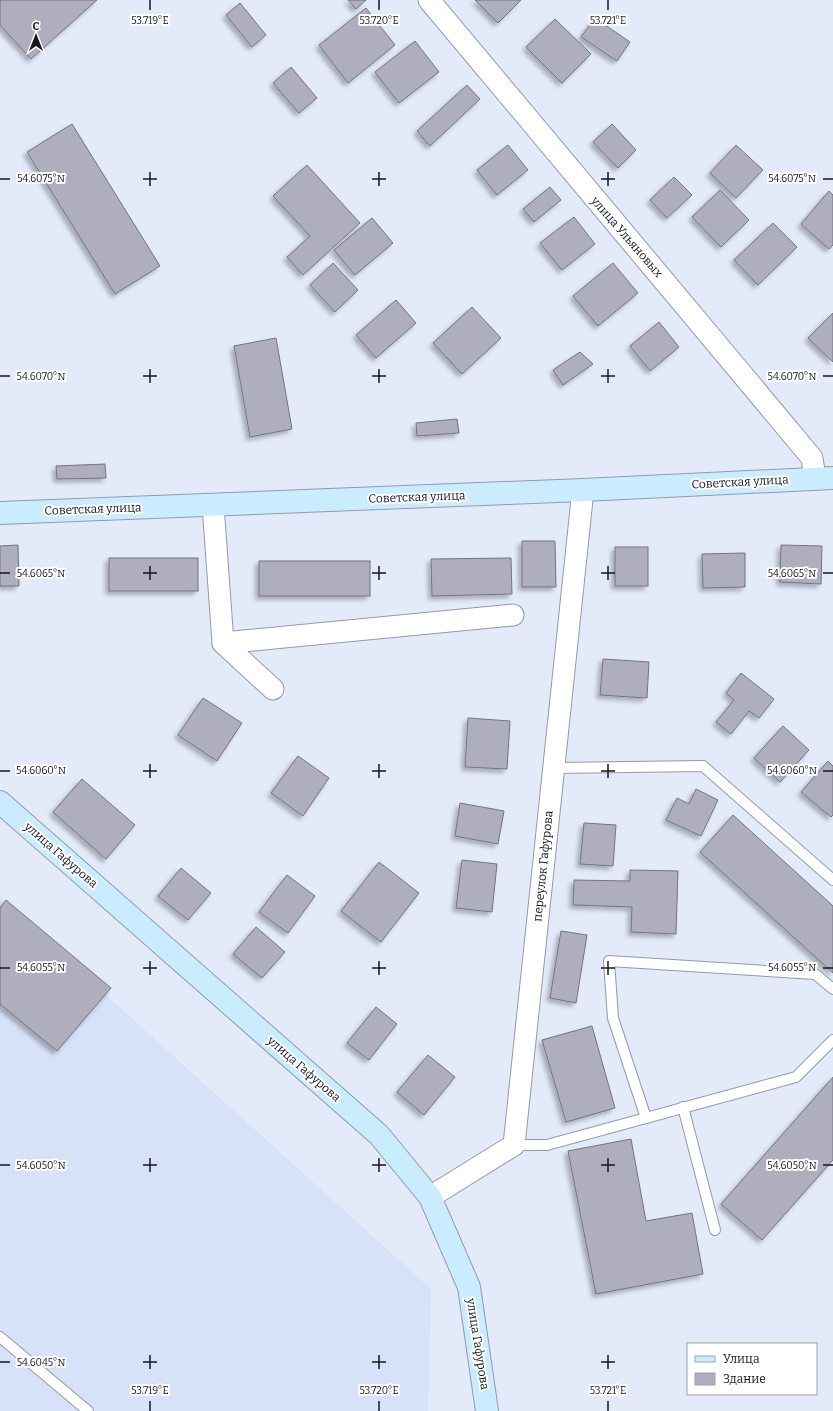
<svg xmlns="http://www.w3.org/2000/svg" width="833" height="1411" viewBox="0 0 833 1411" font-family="Bitter,serif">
<defs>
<filter id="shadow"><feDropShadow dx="-3.5" dy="3.5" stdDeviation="2" flood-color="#0004"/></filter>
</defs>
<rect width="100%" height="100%" fill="#e3ebfa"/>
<!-- built -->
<polygon fill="#d7e1f7" points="0,899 431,1289 428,1411 0,1411"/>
<!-- building -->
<g fill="#afaebd" stroke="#747381" filter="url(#shadow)">
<polygon points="0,0 97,0 31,59 0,25"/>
<polygon points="348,0 366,0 356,9"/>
<polygon points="475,0 521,0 498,23"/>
<polygon points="240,3 266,35 252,47 226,15"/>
<polygon points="366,8 395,45 348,83 319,45"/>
<polygon points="595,18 630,42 617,61 581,37"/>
<polygon points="555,19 591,54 562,83 526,47"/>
<polygon points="415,41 439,72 399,103 375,72"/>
<polygon points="291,67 317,98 299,113 273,83"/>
<polygon points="467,85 480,99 430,146 417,131"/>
<polygon points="72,124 160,266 115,294 27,152"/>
<polygon points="612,124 636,150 618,168 593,142"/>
<polygon points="508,145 528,170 497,195 477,170"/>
<polygon points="736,145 763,170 736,198 710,173"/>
<polygon points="307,165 360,223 303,275 287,257 310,236 273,196"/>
<polygon points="674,177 692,195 667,218 650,200"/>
<polygon points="550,187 561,200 534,222 523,209"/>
<polygon points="720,190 749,220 721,247 692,217"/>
<polygon points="829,191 833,195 833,245 829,249 801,224"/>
<polygon points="574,217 595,244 562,270 540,243"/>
<polygon points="372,218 393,243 355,275 334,250"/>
<polygon points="773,223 797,247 758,285 734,260"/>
<polygon points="333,263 358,290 335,312 310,285"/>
<polygon points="613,263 638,293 598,326 573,296"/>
<polygon points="396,300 416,323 376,358 356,335"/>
<polygon points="472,307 501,338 462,374 433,343"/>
<polygon points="833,313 833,362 808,338"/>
<polygon points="659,322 679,347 650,371 630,346"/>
<polygon points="276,338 292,429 250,437 234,346"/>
<polygon points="580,352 593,364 563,385 553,370"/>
<polygon points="457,419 459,433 417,436 416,423"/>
<polygon points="105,464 106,478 57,479 56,466"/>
<polygon points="522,541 555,541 556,587 522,587"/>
<polygon points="18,545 19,586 0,586 0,546"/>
<polygon points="781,545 822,546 821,584 780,582"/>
<rect x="615" y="547" width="33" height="39"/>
<polygon points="745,553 745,587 703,588 702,554"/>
<rect x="109" y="558" width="89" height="33"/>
<polygon points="511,558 512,594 432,596 431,559"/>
<rect x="259" y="561" width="111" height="35"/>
<polygon points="603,659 649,662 647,698 600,695"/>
<polygon points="741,673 774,699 759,718 749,711 731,734 716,722 734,700 726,693"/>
<polygon points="203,698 242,723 217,761 178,735"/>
<polygon points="468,718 510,721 507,769 465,767"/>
<polygon points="783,726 809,750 780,782 754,758"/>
<polygon points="298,756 329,778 303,816 271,793"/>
<polygon points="828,761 833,766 833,815 831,817 801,792"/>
<polygon points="82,779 135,825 106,859 53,812"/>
<polygon points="696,789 718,800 701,836 666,820 677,798 689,804"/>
<polygon points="460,803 504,811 498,844 455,836"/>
<polygon points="733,815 833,906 833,973 700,852"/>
<polygon points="584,823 616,825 613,866 580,864"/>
<polygon points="462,860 497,864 492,912 456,908"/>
<polygon points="379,862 419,893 381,942 341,911"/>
<polygon points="181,868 211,893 188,920 158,896"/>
<polygon points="630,870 678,871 676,934 631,932 632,907 573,905 574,880 630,881"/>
<polygon points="287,875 315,896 288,933 259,912"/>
<polygon points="6,900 111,988 57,1051 0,1004 0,908"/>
<polygon points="256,927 285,952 262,978 233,954"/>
<polygon points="561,931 587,935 576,1003 550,998"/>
<polygon points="376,1007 397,1024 369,1060 347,1043"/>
<polygon points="592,1026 615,1108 566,1122 542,1040"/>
<polygon points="428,1055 455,1077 424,1115 397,1092"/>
<polygon points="833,1077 833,1160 762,1240 721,1204"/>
<polygon points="631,1139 646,1221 692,1213 703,1274 596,1294 568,1151"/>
</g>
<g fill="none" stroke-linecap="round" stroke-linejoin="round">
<defs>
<g id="lane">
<polyline points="554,768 703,766 833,880"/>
<polyline points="683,1107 715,1230"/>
<polyline points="646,1118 613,1018 609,961 815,974 833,989"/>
<polyline points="514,1145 547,1145 796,1077 833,1040"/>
<polyline points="0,1337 88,1411"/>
</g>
<g id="street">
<path d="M429,0C556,154 685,305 812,458L815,478"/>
<polyline points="213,505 223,643 513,615"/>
<polyline points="223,643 273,689"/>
<polyline points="430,1197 514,1145 583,490"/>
</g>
<g id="secondary">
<polyline points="0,513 583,490 833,478"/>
<polyline points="0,802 379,1135 430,1197 469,1287 487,1411"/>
</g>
</defs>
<!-- lane casing -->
<use href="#lane" stroke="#939aa7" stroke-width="12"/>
<!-- street casing -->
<use href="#street" stroke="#939aa7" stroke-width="23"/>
<!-- secondary casing -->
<use href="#secondary" stroke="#939aa7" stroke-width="24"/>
<!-- lane -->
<use href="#lane" stroke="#fff" stroke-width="10"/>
<!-- street -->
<use href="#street" stroke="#fff" stroke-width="21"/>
<!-- secondary -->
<use href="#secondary" stroke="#caecff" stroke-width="22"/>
</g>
<!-- ticks -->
<path fill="none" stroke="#14171c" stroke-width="1.5" d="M150,0V10M379,0V10M608,0V10M150,172V186M379,172V186M608,172V186M0,179H10M143,179H157M372,179H386M601,179H615M823,179H833M150,369V383M379,369V383M608,369V383M0,376H10M143,376H157M372,376H386M601,376H615M823,376H833M150,566V580M379,566V580M608,566V580M0,573H10M143,573H157M372,573H386M601,573H615M823,573H833M150,764V778M379,764V778M608,764V778M0,771H10M143,771H157M372,771H386M601,771H615M823,771H833M150,961V975M379,961V975M608,961V975M0,968H10M143,968H157M372,968H386M601,968H615M823,968H833M150,1158V1172M379,1158V1172M608,1158V1172M0,1165H10M143,1165H157M372,1165H386M601,1165H615M823,1165H833M150,1355V1369M379,1355V1369M608,1355V1369M0,1362H10M143,1362H157M372,1362H386M601,1362H615M150,1401V1411M379,1401V1411M608,1401V1411"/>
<g text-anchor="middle" stroke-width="4" stroke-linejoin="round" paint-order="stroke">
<!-- street labels -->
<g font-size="12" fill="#14171c" stroke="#fff">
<text transform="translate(627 237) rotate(49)" y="4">улица Ульяновых</text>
<text transform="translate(740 482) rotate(-3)" y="4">Советская улица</text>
<text transform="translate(417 497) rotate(-2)" y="4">Советская улица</text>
<text transform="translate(93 509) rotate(-2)" y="4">Советская улица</text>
<text transform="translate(61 855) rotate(41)" y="4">улица Гафурова</text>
<text transform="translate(543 866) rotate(-84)" y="4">переулок Гафурова</text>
<text transform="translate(304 1069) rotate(41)" y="4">улица Гафурова</text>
<text transform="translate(478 1344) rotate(81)" y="4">улица Гафурова</text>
</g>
</g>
<g font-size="10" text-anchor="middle" fill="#14171c" stroke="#fff" stroke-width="4" stroke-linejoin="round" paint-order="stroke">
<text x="150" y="24">53.719°E</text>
<text x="379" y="24">53.720°E</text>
<text x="608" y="24">53.721°E</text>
<text x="41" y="182">54.6075°N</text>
<text x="792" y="182">54.6075°N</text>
<text x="41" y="380">54.6070°N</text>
<text x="792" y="380">54.6070°N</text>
<text x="41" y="577">54.6065°N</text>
<text x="792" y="577">54.6065°N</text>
<text x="41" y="774">54.6060°N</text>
<text x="792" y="774">54.6060°N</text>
<text x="41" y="971">54.6055°N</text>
<text x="792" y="971">54.6055°N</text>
<text x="41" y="1169">54.6050°N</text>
<text x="792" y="1169">54.6050°N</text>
<text x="41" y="1366">54.6045°N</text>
<text x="150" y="1394">53.719°E</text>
<text x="379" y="1394">53.720°E</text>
<text x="608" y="1394">53.721°E</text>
</g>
<!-- legend -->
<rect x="687" y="1343" width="130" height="52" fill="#ffffff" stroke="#a1a2a4"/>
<rect x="695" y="1356" width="20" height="6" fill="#caecff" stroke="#a1a2a4"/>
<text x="723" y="1363" font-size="12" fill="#14171c">Улица</text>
<rect x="695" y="1373" width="20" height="12" fill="#afaebd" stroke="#a1a2a4"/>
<text x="723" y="1383" font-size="12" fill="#14171c">Здание</text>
<!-- north arrow -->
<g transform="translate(36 36)" stroke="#ffffff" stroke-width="3" paint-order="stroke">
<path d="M0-3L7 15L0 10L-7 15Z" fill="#14171c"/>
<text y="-6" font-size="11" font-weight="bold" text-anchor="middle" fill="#14171c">С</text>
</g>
</svg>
